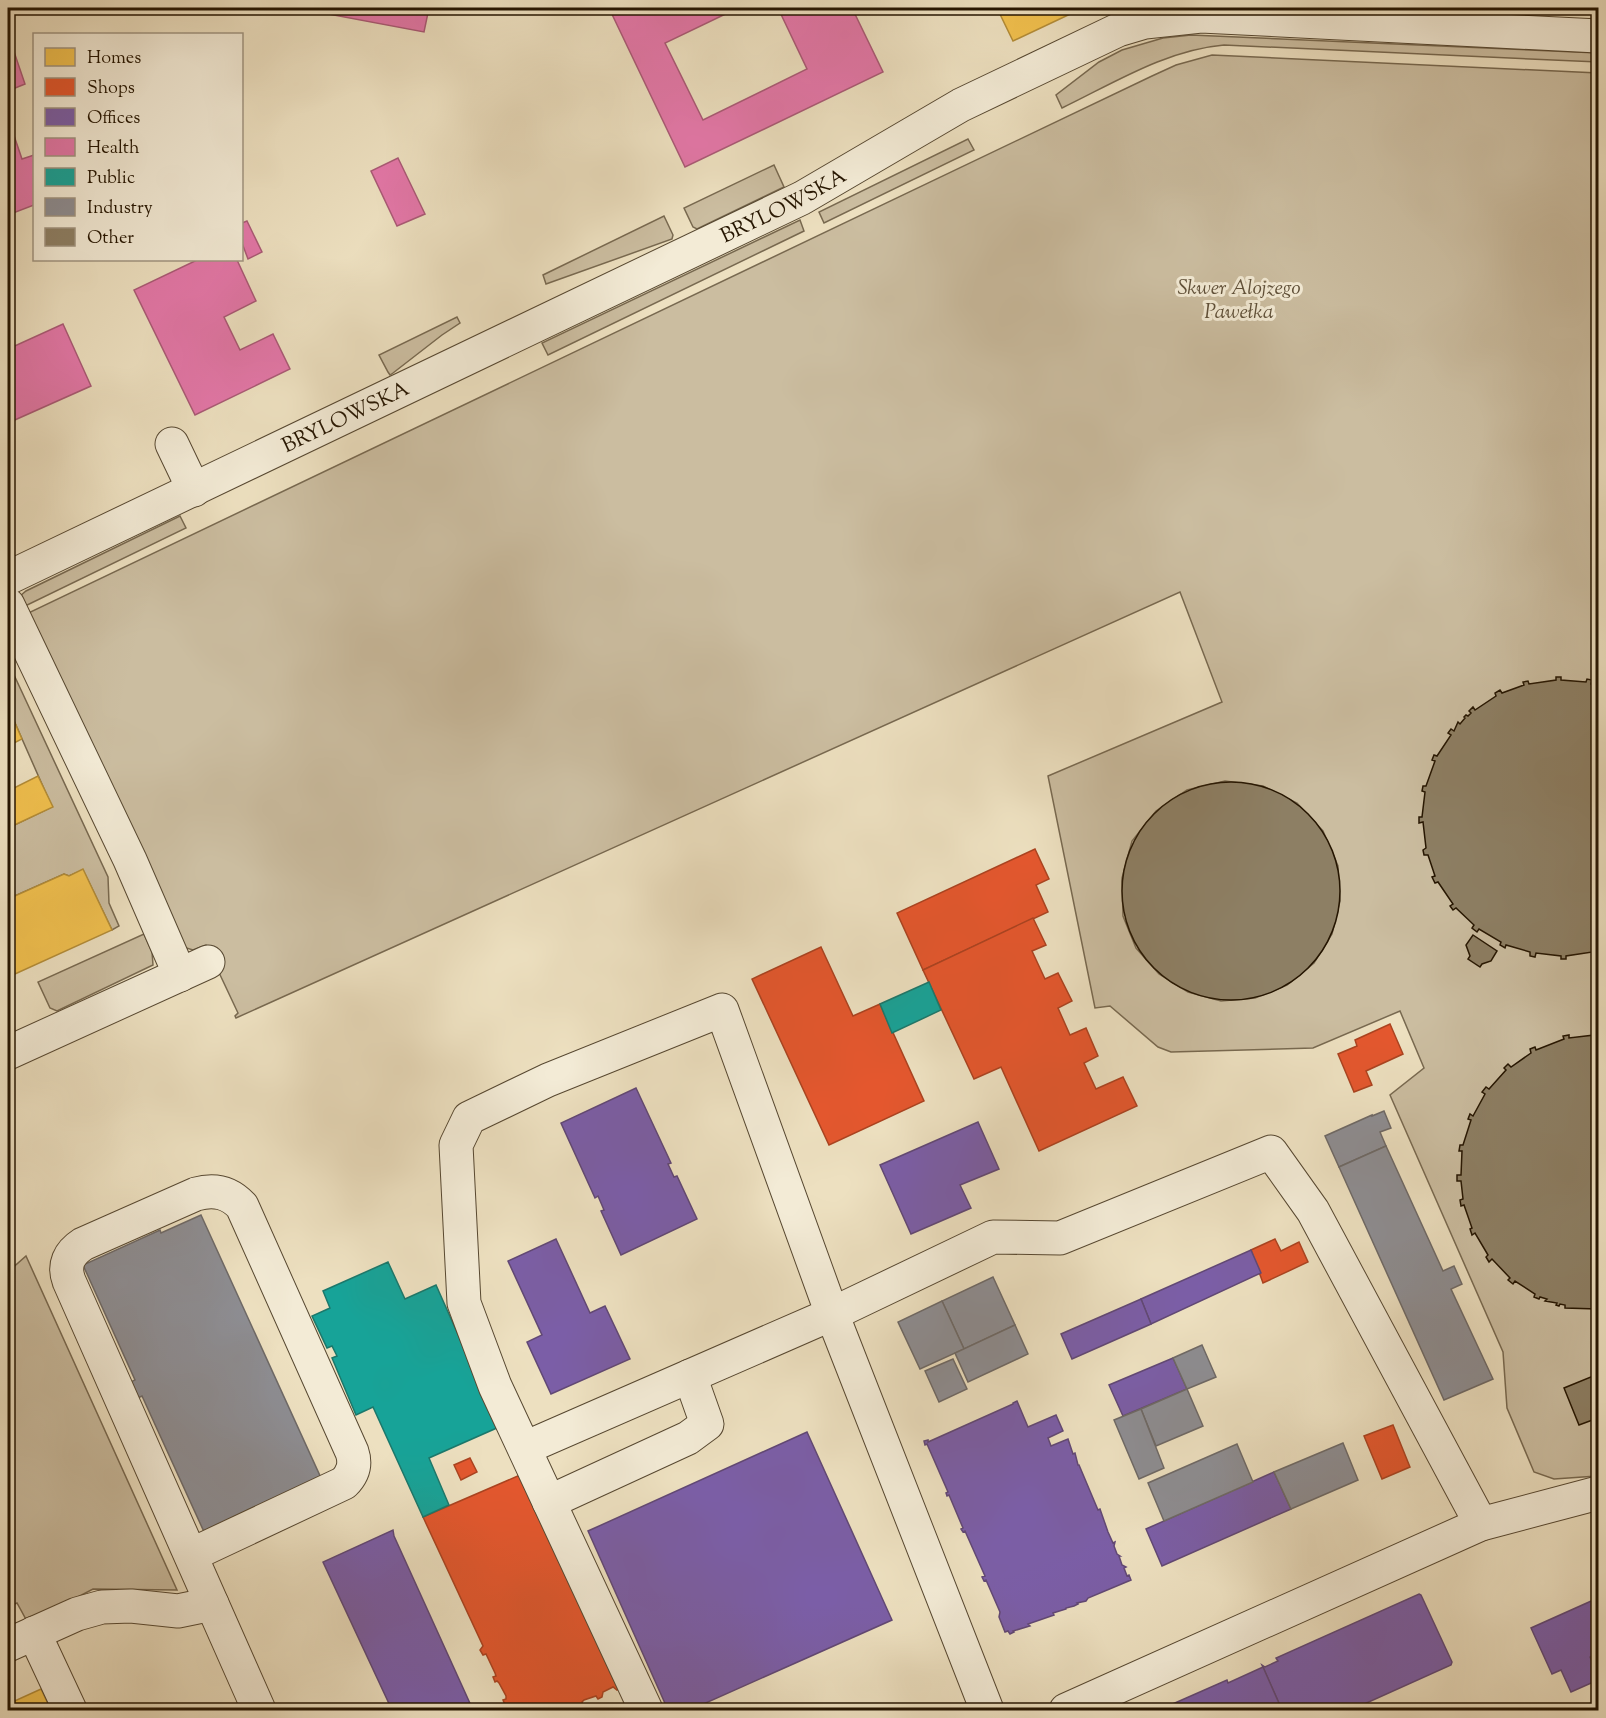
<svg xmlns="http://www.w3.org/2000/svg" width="1606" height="1718" viewBox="0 0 1606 1718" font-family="'Sorts Mill Goudy',serif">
<rect width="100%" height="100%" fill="#ede0c0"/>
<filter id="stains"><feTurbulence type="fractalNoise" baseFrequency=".00333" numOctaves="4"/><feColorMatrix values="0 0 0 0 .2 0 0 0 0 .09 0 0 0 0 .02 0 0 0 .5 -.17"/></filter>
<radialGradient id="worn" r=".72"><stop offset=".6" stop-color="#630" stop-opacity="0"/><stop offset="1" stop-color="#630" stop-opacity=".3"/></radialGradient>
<!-- green -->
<g fill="#cbbda0" stroke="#786950" stroke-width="1.5" fill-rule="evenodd">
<path d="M1191,35L1598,53V62L1224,45C1166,50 1114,83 1062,108L1056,95L1099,62L1122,50L1163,38Z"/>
<path d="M1212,55L1598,73L1597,1476L1554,1479L1534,1472L1507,1408L1503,1352L1390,1095L1424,1068L1400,1011L1313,1048L1171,1052L1158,1047L1110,1006L1095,1008L1048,776L1222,702L1180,592L236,1018L235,1016L238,1013L206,945L193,950L183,947L22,616L1152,76L1176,65ZM1225,781L1263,786L1297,803L1323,831L1338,866L1340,901L1332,934L1314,963L1287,985L1255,998L1221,1001L1188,992L1159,974L1136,948L1123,916L1122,878L1132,841L1156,811L1187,790Z"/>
<polygon points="968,139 974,150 824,223 819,212"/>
<polygon points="774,165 784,187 697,229 693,227 684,208"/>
<polygon points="664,216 673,235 672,239 546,284 543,275"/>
<polygon points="800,220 804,231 548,355 542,343"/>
<polygon points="457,317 460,323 442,335 393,373 390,375 388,372 379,355"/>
<polygon points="180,516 186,528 19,609 20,596 26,591"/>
<polygon points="8,662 108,877 109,903 119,926 112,930 83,870 69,876 64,874 8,899 8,828 52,807 8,707"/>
<polygon points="144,934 152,952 153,965 57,1011 50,1008 38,982"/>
<polygon points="26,1256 177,1590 93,1589 28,1623 17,1603 8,1607 8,1267 10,1270"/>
</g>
<!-- homes -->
<g fill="#f2c14e" stroke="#b48d37" stroke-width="1.5">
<polygon points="997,8 1083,8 1013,41"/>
<polygon points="8,707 22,739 8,746"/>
<polygon points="38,776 53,807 8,828 8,791"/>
<polygon points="83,869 112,930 15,974 8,959 8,899 64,874 69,876"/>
<polygon points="41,1689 51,1710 8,1710 8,1704"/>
</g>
<!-- shops -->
<g fill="#e4572e" stroke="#ab4320" stroke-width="1.5">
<polygon points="1035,849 1049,879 1036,885 1048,912 923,970 897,913"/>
<polygon points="1033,918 1046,945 1032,951 1045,979 1058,973 1072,1001 1058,1008 1070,1035 1086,1028 1098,1056 1084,1063 1096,1089 1123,1077 1137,1106 1039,1151 1001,1067 974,1079 923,970"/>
<polygon points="821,947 853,1016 880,1004 924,1101 829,1145 752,979"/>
<polygon points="1390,1024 1403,1054 1366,1071 1372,1085 1354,1092 1338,1054 1357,1046 1355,1040"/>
<polygon points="1275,1239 1281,1251 1299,1242 1308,1262 1263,1283 1251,1250"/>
<polygon points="1393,1425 1410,1467 1382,1479 1364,1436"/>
<polygon points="470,1458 477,1472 461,1480 454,1465"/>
<polygon points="520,1475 621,1688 617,1690 613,1687 603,1692 602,1697 598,1699 596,1696 584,1700 582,1702 583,1705 578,1707 577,1704 564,1710 512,1710 508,1704 505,1705 503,1700 506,1699 506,1696 499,1683 497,1681 495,1682 493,1677 496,1676 495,1673 486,1654 483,1655 480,1650 483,1646 423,1517"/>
</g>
<!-- offices -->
<g fill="#7b5ea7" stroke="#614875" stroke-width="1.5">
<polygon points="636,1088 671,1163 668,1164 674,1177 677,1176 697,1219 621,1255 601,1211 604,1210 598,1196 595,1198 561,1123"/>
<polygon points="978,1122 999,1169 960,1185 971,1208 911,1234 880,1165"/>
<polygon points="556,1239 590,1313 605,1306 630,1359 551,1394 527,1342 542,1335 508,1261"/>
<polygon points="1251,1250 1261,1273 1151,1324 1141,1299"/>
<polygon points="1141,1299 1151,1324 1072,1359 1061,1334"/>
<polygon points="1173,1358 1187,1389 1123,1416 1109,1385"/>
<polygon points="1017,1401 1028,1427 1056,1415 1063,1431 1048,1438 1051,1446 1068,1439 1073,1454 1075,1453 1078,1465 1079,1465 1098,1510 1100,1509 1108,1532 1113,1543 1115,1542 1114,1546 1117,1554 1120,1556 1119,1556 1122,1565 1126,1567 1124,1568 1127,1576 1129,1575 1131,1580 1088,1598 1086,1601 1077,1603 1078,1604 1074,1606 1066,1608 1066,1609 1053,1613 1054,1615 1028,1624 1030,1626 1013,1631 1014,1632 1010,1634 1008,1631 1005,1632 999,1617 1000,1612 986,1580 984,1581 982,1577 985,1576 965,1531 963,1532 961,1529 963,1528 949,1495 947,1496 946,1493 948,1492 927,1444 925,1445 924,1441 928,1440 928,1442 1013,1404 1013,1403"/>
<polygon points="807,1432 892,1620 690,1710 668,1710 588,1531"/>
<polygon points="1274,1472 1291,1509 1162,1566 1146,1529"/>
<polygon points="393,1530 394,1536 473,1710 392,1710 323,1562"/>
<polygon points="1419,1594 1421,1595 1452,1662 1451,1665 1351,1710 1282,1710 1262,1665 1265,1667 1278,1661 1276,1658"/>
<polygon points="1598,1598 1598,1653 1590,1657 1598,1675 1598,1680 1571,1692 1561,1670 1552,1674 1531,1628"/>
<polygon points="1263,1667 1282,1710 1159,1710 1227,1680 1228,1683"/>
</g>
<!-- health -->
<g fill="#e377a8" stroke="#aa5a76" stroke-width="1.5">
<polygon points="329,8 429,8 424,32 328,14"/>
<polygon points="609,8 738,8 665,43 703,120 807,69 778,8 852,8 883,72 685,167"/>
<polygon points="8,34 25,84 8,91"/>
<polygon points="8,118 22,159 34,155 34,205 8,215"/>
<polygon points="398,158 425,214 397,226 371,171"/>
<polygon points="247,221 262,252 248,259 242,243 242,223"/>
<polygon points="197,260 237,260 256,301 224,317 240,350 273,334 290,369 195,415 134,290"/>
<polygon points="63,324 91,386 8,423 8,349"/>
</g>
<!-- public -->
<g fill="#17a398" stroke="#1b786b" stroke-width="1.5">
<polygon points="929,982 941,1010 892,1033 880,1004"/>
<polygon points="388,1262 405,1299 436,1285 499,1427 429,1458 449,1505 423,1517 373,1407 356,1415 332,1358 337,1356 332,1346 327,1348 312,1316 330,1308 323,1291"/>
</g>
<!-- industry -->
<g fill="#8d8d92" stroke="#6e6966" stroke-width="1.5">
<polygon points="1384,1111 1391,1128 1380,1132 1386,1146 1339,1167 1325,1136 1372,1115 1372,1116"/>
<polygon points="1386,1146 1443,1271 1454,1266 1462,1284 1451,1289 1493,1379 1444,1400 1339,1167"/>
<polygon points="201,1215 321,1478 205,1534 142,1396 125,1404 118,1388 135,1380 83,1265 160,1230 161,1233"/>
<polygon points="993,1277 1015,1325 964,1349 942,1301"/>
<polygon points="942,1301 964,1349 920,1369 898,1322"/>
<polygon points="1015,1325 1028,1354 968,1382 955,1353"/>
<polygon points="1202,1345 1216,1377 1187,1389 1173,1358"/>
<polygon points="953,1359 967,1389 939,1402 925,1371"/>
<polygon points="1187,1389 1203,1426 1156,1446 1141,1409"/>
<polygon points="1141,1409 1164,1468 1139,1479 1114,1420"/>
<polygon points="1343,1443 1358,1480 1291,1509 1274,1472"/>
<polygon points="1237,1444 1253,1482 1164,1521 1148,1483"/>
<polygon points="1598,1700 1598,1710 1574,1710"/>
</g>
<!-- building -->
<g fill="#8d7f64" stroke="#251501" stroke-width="1.5">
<polygon points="1556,677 1561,677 1561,680 1586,682 1587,679 1592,680 1591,684 1598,686 1598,954 1593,955 1592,952 1566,956 1566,959 1561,959 1561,956 1536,953 1535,957 1530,956 1530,952 1506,945 1505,948 1500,945 1501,942 1479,929 1477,932 1472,928 1474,925 1456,908 1453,910 1450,906 1453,904 1438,882 1435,883 1432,877 1435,876 1428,855 1424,855 1423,850 1426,848 1423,822 1419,823 1419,817 1422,817 1425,792 1422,791 1423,786 1426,786 1435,761 1432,760 1434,755 1437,756 1451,735 1448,733 1451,729 1454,731 1458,722 1460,724 1465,718 1464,717 1466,715 1468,716 1471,713 1469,711 1473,707 1475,710 1496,696 1495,693 1500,690 1502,693 1524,685 1523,682 1528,681 1529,684 1556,680"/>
<circle cx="1231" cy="891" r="109"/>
<polygon points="1473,935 1497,951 1491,961 1482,964 1480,967 1468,959 1470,956 1466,945"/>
<polygon points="1594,1032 1598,1032 1597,1312 1597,1309 1565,1308 1565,1305 1560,1304 1559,1306 1556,1305 1557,1303 1545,1301 1547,1299 1540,1297 1539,1299 1534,1297 1535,1294 1515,1281 1513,1284 1508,1280 1510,1278 1492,1259 1489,1262 1486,1257 1488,1255 1475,1233 1472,1235 1470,1229 1472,1228 1464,1205 1461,1206 1460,1200 1463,1199 1461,1181 1457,1181 1457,1175 1461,1175 1462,1151 1459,1151 1460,1145 1463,1145 1471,1120 1468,1119 1470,1114 1473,1116 1485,1094 1482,1092 1486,1087 1489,1089 1506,1070 1504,1068 1508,1064 1511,1067 1531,1053 1530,1049 1535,1047 1536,1050 1564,1039 1563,1036 1569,1035 1569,1038 1594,1035"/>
<polygon points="1598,1374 1598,1418 1579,1425 1564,1388"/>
</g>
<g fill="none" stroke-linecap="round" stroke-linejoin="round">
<defs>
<g id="minor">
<polyline points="172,444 194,490"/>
<path id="s1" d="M8,578L802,198L961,105L1118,30L1145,22L1201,16L1598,36"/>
<polyline points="8,605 130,860 180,975"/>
<polyline points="8,1053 208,962"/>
<polyline points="525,1448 832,1314 722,1010 548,1080 469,1118 456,1145 464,1303 495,1386 646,1710"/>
<polyline points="549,1502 688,1438 707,1424 690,1376"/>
<path d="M191,1555L344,1483C353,1474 356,1464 352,1452L242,1206C229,1192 214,1189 196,1194L83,1244C69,1253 63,1265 69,1281L259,1710"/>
<polyline points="34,1633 70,1710"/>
<polyline points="8,1645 77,1614 102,1607 131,1606 178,1611 212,1604"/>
<polyline points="987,1710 832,1314 993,1237 1060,1238 1271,1152 1313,1211 1481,1524"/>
<polyline points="1066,1710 1481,1524 1598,1493"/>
</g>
</defs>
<!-- minor casing -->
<use href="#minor" stroke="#574831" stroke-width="35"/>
<!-- minor -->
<use href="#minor" stroke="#f3ebd6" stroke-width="33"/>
</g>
<g text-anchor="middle" stroke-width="6" stroke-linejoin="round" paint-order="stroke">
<!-- street labels -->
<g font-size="21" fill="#251501" stroke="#f3ebd6">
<text dy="7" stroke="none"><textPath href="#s1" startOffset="860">BRYLOWSKA</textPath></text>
<text dy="7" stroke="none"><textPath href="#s1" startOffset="374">BRYLOWSKA</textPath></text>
</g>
<!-- park labels -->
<g font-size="21" font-style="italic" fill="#5f5039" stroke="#f3ebd6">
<text x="1239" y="294">Skwer Alojzego<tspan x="1239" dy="24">Pawełka</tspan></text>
</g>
</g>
<!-- margin -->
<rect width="1606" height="1718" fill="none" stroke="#ede0c0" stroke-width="30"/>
<rect x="9" y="9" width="1588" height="1700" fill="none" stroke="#251501" stroke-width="3"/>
<rect x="15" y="15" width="1576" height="1688" fill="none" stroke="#251501" stroke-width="1.5"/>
<!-- legend -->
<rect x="33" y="33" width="210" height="228" fill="#f3ebd6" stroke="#a19581" stroke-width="1.5"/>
<rect x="45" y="48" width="30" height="18" fill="#f2c14e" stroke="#a19581" stroke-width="1.5"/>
<text x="87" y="63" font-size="18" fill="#251501">Homes</text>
<rect x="45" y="78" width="30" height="18" fill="#e4572e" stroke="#a19581" stroke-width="1.5"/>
<text x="87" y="93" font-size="18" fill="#251501">Shops</text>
<rect x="45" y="108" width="30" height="18" fill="#7b5ea7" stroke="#a19581" stroke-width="1.5"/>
<text x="87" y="123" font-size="18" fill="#251501">Offices</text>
<rect x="45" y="138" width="30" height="18" fill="#e377a8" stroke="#a19581" stroke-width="1.5"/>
<text x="87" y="153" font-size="18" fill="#251501">Health</text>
<rect x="45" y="168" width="30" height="18" fill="#17a398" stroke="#a19581" stroke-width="1.5"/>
<text x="87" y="183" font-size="18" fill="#251501">Public</text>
<rect x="45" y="198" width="30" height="18" fill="#8d8d92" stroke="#a19581" stroke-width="1.5"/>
<text x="87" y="213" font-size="18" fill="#251501">Industry</text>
<rect x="45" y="228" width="30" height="18" fill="#8d7f64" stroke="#a19581" stroke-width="1.5"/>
<text x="87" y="243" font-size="18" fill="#251501">Other</text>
<rect width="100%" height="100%" filter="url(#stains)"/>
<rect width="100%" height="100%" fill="url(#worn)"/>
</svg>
